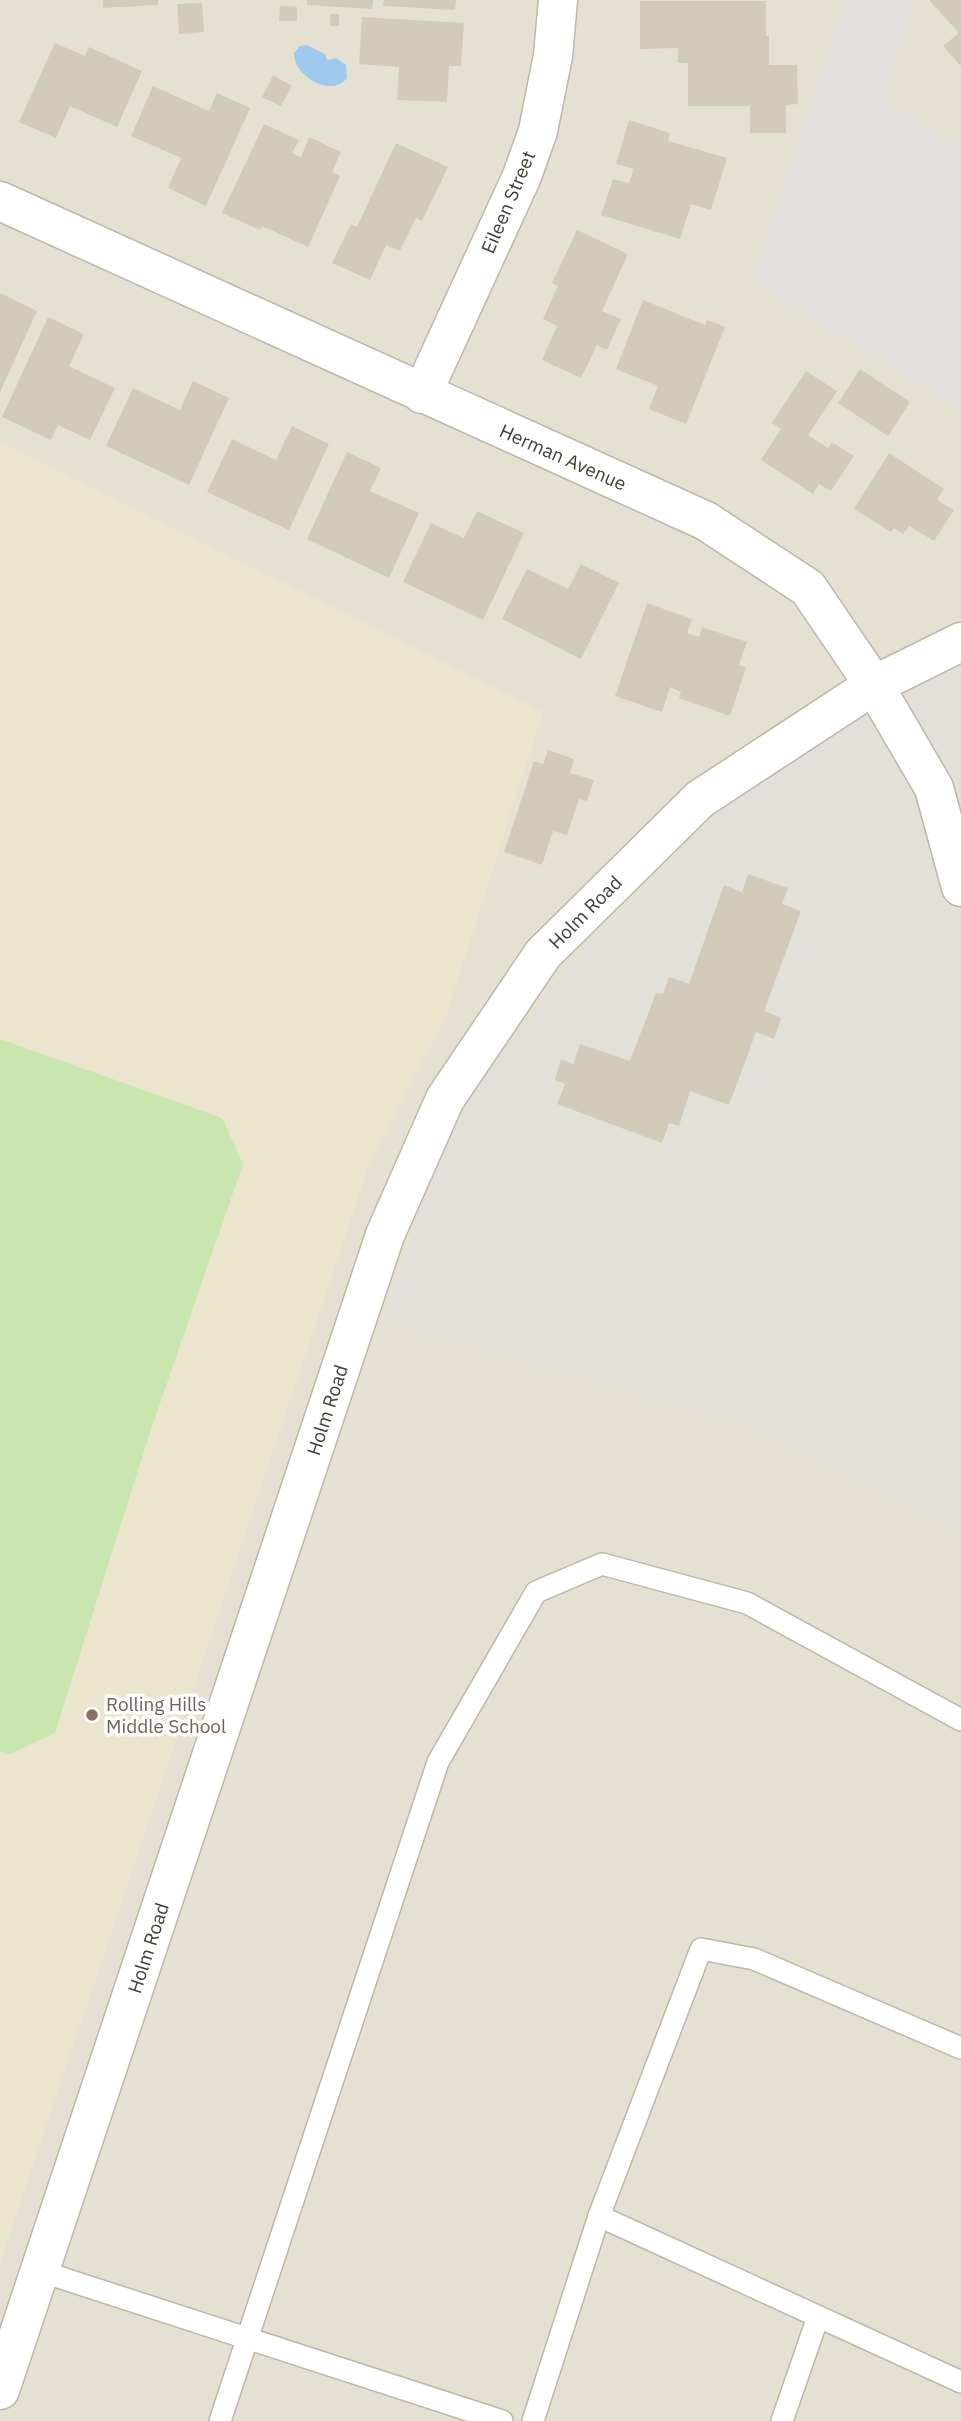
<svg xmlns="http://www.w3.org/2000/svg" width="961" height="2421" viewBox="0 0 961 2421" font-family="'IBM Plex Sans',sans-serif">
<rect width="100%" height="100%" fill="#f1eee4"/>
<!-- residential -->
<polygon fill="#e5e1d2" points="0,0 961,0 961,639 382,1320 755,1428 961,1532 961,2421 0,2421"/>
<!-- industrial -->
<polygon fill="#e3dfd9" points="961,639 961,1532 755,1428 381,1320 461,1103 683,830"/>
<!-- education -->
<polygon fill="#ebe5ce" points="0,442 543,712 446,1016 369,1165 0,2264"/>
<!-- green -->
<polygon fill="#c8e6ad" points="0,1039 222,1118 243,1164 150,1432 55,1733 10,1754 0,1751"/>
<!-- parking -->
<polygon fill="#e2e0dc" points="847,0 916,0 883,98 961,148 961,412 954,404 753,282"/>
<!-- water -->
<path fill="#a0c9ee" d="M307,45L325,54L327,60L336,58L346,65L347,78C331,99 293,75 294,53L300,46Z"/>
<!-- building -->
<g fill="#d3cbb9">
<polygon points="103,0 158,0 158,5 103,8"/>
<polygon points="307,0 373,0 372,9 307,5"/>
<polygon points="384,0 456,0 455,10 383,6"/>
<polygon points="929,0 961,0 961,66 943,46 959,33"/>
<polygon points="640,1 766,1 766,36 769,36 769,65 797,65 798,104 786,105 786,133 750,133 750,106 688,106 688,63 678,63 678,48 640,49"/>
<polygon points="202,3 204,32 179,34 177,4"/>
<polygon points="280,6 297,7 297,21 279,21"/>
<rect x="330" y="14" width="9" height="12"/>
<polygon points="362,17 464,23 461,66 449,66 447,102 397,100 399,67 359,64"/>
<polygon points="55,43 85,56 89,47 142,71 117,127 70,106 56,138 19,122"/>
<polygon points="273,75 292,86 281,106 262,97"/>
<polygon points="153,86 209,111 217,93 250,108 206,206 168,188 181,158 131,136"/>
<polygon points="629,120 670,133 668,141 727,158 711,210 691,204 680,239 601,215 613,179 629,183 634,169 616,164"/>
<polygon points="264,124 299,140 292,153 301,157 309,137 341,152 332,172 340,176 308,247 262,226 260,230 222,213"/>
<polygon points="396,143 448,167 422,221 416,218 400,251 386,245 370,280 332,263 351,224 357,227"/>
<polygon points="577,230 628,254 602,311 621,319 607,350 597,345 581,378 542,360 557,326 543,319 558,286 552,283"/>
<polygon points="0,293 37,311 0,392"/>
<polygon points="643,300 705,325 707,320 725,327 686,424 649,409 658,386 616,369"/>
<polygon points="48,317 84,334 69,366 115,388 90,440 58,425 51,440 2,417"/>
<polygon points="860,369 910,402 888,436 838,403"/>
<polygon points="806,371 837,391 808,435 828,448 832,442 854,456 831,491 819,484 813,494 761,460 781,429 772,423"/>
<polygon points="193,381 229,398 189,485 106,446 133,388 180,410"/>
<polygon points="292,426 329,444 289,530 207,492 232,439 276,460"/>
<polygon points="347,452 381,468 370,491 419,513 389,578 307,539"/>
<polygon points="889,453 944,489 937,500 954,510 934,541 909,526 903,534 894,528 891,532 854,509"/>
<polygon points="477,511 524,533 483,620 403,582 431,523 464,538"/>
<polygon points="581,564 619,583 581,659 502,619 527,569 568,589"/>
<polygon points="647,603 692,619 687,633 699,637 702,627 747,642 739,665 746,667 730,716 679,698 681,692 670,687 662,712 615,696"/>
<polygon points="548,750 574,759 570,773 594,780 587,801 579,799 567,835 553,831 542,865 504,852 534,761 543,764"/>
<polygon points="748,874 788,888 782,904 801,911 764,1011 781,1018 774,1039 756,1032 729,1105 690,1091 679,1126 669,1123 662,1143 557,1104 565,1084 555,1080 561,1059 573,1064 580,1044 630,1061 656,993 663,994 669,977 689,984 724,885 742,892"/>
</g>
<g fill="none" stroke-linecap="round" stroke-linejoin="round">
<defs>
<g id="service">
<polyline points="599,2216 961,2382"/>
<polyline points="40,2271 502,2421"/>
<polyline points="220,2421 438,1762 536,1592 602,1564 747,1603 961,1720"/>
<polyline points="533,2421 599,2216 701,1949 754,1959 961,2048"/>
<polyline points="782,2421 818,2317"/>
</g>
<g id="minor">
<polyline points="0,201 706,521 808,588 874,685 934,788 961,887"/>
<polyline points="422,394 522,176 538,131 553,56 558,0"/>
</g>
<polyline id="tertiary" points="0,2390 385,1235 445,1099 543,954 700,799 874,685 961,642"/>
</defs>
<!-- service casing -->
<use href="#service" stroke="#bdb7a7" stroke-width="24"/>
<!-- minor casing -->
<use href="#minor" stroke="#bdb7a7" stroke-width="41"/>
<!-- tertiary casing -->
<use href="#tertiary" stroke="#bdb7a7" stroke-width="41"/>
<!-- service -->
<use href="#service" stroke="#fff" stroke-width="21"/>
<!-- minor -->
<use href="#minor" stroke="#fff" stroke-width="38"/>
<!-- tertiary -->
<use href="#tertiary" stroke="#fff" stroke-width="38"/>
</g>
<!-- markers -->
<circle fill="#8d6e63" stroke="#fff" stroke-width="2.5" cx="92" cy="1715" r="7"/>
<g text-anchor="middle" stroke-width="7" stroke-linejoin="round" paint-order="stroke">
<!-- street labels -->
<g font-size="19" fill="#433e34" stroke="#fff">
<text transform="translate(508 202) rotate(-67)" y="7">Eileen Street</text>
<text transform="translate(563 457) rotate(24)" y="7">Herman Avenue</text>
<text transform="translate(585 912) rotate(-45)" y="7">Holm Road</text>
<text transform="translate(327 1410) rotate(-72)" y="7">Holm Road</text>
<text transform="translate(148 1948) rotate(-72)" y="7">Holm Road</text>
</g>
<!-- education labels -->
<g font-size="19" fill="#785e54" stroke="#fff" text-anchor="start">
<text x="106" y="1711">Rolling Hills<tspan x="106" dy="22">Middle School</tspan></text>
</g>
</g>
</svg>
